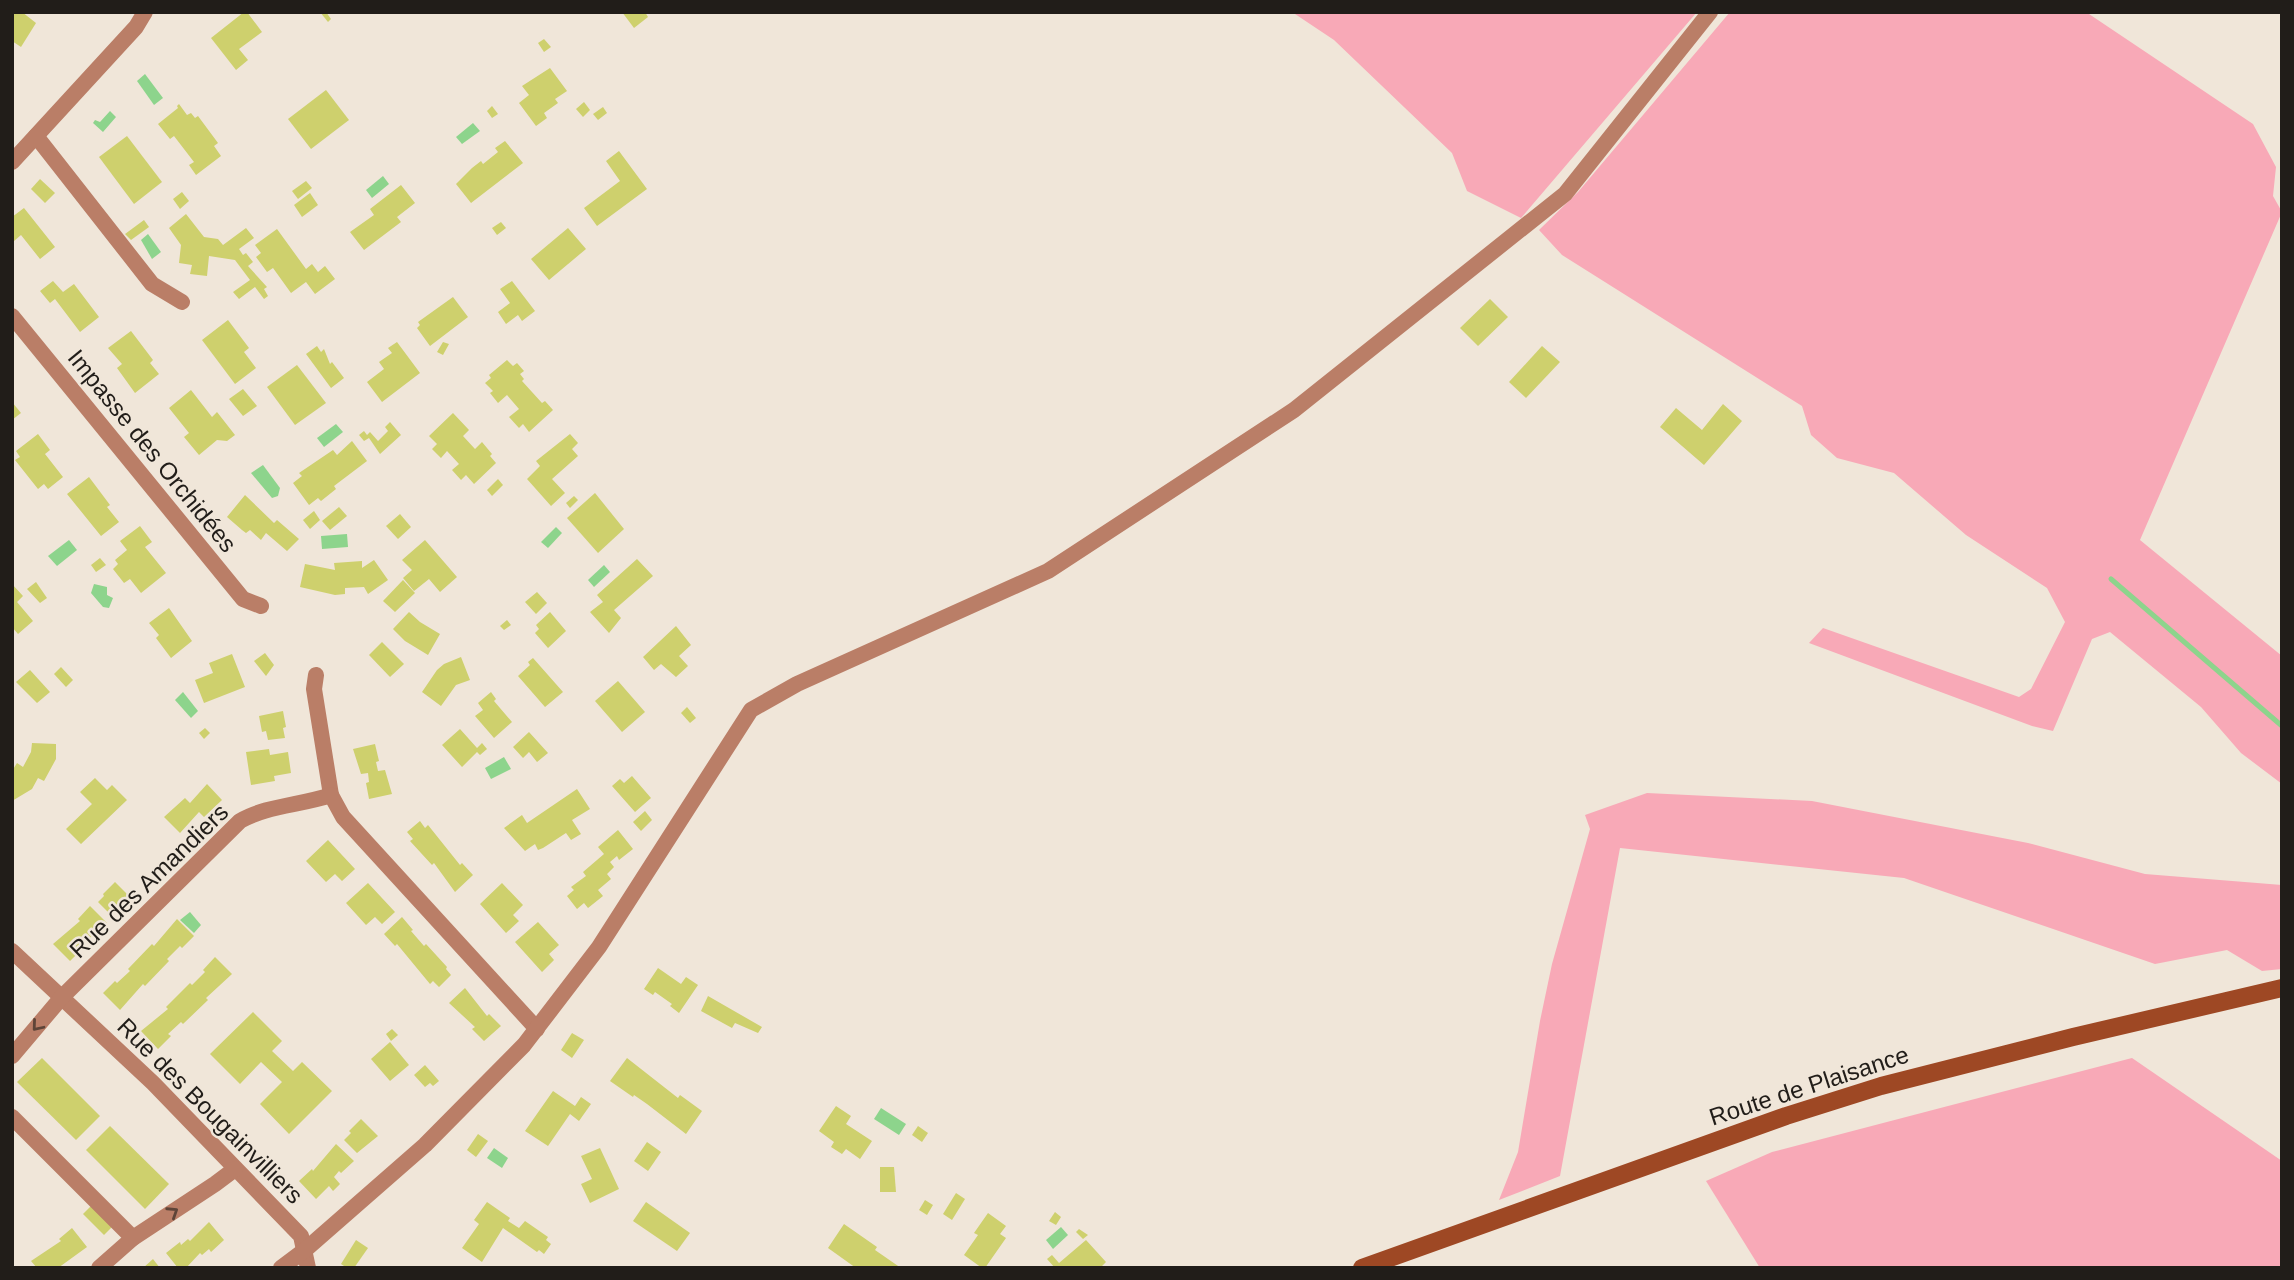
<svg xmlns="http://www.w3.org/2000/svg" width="2294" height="1280" viewBox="0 0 2294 1280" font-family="Arial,sans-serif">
<rect width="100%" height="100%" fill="#f0e6d9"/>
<!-- green -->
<g fill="#f8a9b7">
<polygon points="1292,12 1697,12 1521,218 1467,191 1452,153 1334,40"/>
<polygon points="1730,12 2086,12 2253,124 2276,167 2273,196 2282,212 2140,540 2282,656 2282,784 2241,753 2201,707 2110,632 2092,639 2053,731 2032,726 1809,643 1823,628 2019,697 2031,689 2065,622 2047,588 1966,535 1894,473 1837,458 1811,435 1802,406 1562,255 1539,230 1578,192"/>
<polygon points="1647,793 1812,801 2028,843 2145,874 2282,885 2282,969 2262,971 2227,950 2155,964 1904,878 1620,848 1560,1176 1499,1200 1518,1152 1540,1021 1552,964 1590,829 1585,815"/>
<polygon points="2132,1058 2282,1161 2282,1268 1760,1268 1706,1181 1772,1152"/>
</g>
<!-- water -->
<g fill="#8dd48c">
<polygon points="145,74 163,98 154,105 137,81"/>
<polygon points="110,111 116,117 103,132 93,123 95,120 100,122"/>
<polygon points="473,123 480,131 462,144 456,137"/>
<polygon points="383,176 389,184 372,198 366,190"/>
<polygon points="148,234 161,252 152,259 141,240"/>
<polygon points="336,424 343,432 324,447 317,438"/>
<polygon points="263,465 280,488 278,496 272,498 251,473"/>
<polygon points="556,527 562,533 548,548 541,542"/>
<polygon points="347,534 348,547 322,549 321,536"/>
<polygon points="69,540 77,550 57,566 48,556"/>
<polygon points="604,565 610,572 594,587 588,580"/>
<polygon points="94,584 107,587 107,595 113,598 109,608 103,607 91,593"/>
<polygon points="183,692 198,711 191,718 175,700"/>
<polygon points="504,757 511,769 491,779 485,768"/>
<polygon points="190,912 201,925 194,933 180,920"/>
<polygon points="881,1108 906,1124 899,1135 874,1119"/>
<polygon points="494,1148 508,1158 502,1168 487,1158"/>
<polygon points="1061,1227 1068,1235 1053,1249 1046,1240"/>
</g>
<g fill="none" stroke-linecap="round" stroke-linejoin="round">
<!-- stream -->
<polyline stroke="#8dd48c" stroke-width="5" points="2111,579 2282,726"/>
</g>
<!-- building -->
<g fill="#ced06d">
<polygon points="12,12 22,12 36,23 21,47 12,41"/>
<polygon points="244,12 247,12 262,32 239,49 248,60 236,70 211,38"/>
<polygon points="320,12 326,12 331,19 328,22"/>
<polygon points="622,12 645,12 648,17 634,28"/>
<polygon points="544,39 551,47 544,52 538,43"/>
<polygon points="550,68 567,91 555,99 558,103 544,113 547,118 536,126 519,103 529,95 522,86"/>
<polygon points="326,90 349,120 311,149 288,119"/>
<polygon points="584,102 590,110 583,117 576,109"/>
<polygon points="179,104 187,115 191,113 195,118 198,116 218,143 214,146 221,156 196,175 189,165 194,162 174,136 170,139 158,124 178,108 177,106"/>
<polygon points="492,106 498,114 492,118 487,111"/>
<polygon points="603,107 607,113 598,120 593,114"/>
<polygon points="127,136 162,182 134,204 99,157"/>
<polygon points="505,141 523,163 471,203 456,184 472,168 481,161 483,164 498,152 495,148"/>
<polygon points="619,151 647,189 597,226 584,208 620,181 606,161"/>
<polygon points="40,179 55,193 45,203 31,189"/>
<polygon points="306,181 312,188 298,199 292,191"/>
<polygon points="401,185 415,203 397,217 401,222 364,250 350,232 374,215 370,209"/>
<polygon points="182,192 189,201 180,209 173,199"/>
<polygon points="310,193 318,205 302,217 294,205"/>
<polygon points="24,208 55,247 40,259 21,235 14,241 12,239 12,217"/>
<polygon points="186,214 204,237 218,239 223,245 246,228 254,238 239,249 243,255 246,253 253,262 248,266 267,287 264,289 268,296 264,299 255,287 239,299 233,292 250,280 235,260 209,256 207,276 190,274 192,265 179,263 181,245 169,228"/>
<polygon points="144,220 149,227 131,240 125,234"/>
<polygon points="501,222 506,228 497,235 492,228"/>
<polygon points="568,228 586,249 549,280 531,259"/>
<polygon points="277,229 306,269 312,264 318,272 325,266 335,279 315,294 306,282 291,293 273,268 267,272 256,257 261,253 255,245"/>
<polygon points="53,281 63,292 74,284 99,317 80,332 55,299 50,303 40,291"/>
<polygon points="512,281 535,311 522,321 518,315 506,324 498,312 510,303 500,289"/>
<polygon points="453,297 468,317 430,346 417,328 420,325 418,322"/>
<polygon points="1490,299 1508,317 1478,346 1460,328"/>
<polygon points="228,320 249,348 244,352 256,368 235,384 202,340"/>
<polygon points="131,331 153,360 150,363 159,374 135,393 117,368 122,364 108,348"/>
<polygon points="397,342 420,373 382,402 367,382 384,369 379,362 392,353 388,348"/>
<polygon points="443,342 449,344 443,355 437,352"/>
<polygon points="317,346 321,352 324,349 330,364 332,362 344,378 331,388 306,354"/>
<polygon points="1542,346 1560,362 1526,398 1509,382"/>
<polygon points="507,360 513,366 517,363 524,371 520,374 524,379 522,381 542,403 545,401 553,410 529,432 523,424 519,428 509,417 519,409 507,395 498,403 490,393 493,391 485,383 491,378 489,375"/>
<polygon points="297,365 326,403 295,425 267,387"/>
<polygon points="243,389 257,406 243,416 229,399"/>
<polygon points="191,390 212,417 217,412 235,435 227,441 217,440 199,455 184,437 189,433 169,408"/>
<polygon points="12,402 21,413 12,420"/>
<polygon points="1723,404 1742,421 1704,465 1660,427 1676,408 1702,430"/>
<polygon points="453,413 469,430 463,436 475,449 482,442 492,454 490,456 496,463 474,484 466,475 461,480 452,470 459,464 447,451 441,458 432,449 437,444 429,436"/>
<polygon points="390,422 401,435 380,454 369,438 364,441 359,435 364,431 367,435 370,432 378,441 388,431 385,427"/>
<polygon points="38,434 50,450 45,454 63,477 48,489 44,484 38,489 15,460 20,457 16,451"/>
<polygon points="570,434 578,443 572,449 578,456 552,479 565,493 551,506 527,479 540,466 536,461"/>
<polygon points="352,441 367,461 334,486 336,489 321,501 318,498 309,505 293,483 302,476 299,473 333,450 337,455"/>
<polygon points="89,477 110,505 107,507 119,522 101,536 67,494"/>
<polygon points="498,479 503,485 492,496 487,490"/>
<polygon points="595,493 624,529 598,553 567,518"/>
<polygon points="245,495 274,523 277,520 299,539 287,551 266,533 261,540 250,530 246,533 242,530 227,517"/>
<polygon points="574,496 578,500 570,508 566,503"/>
<polygon points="339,507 347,516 330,530 322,521"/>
<polygon points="314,511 320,520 310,529 303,520"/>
<polygon points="400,514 411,527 398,539 386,526"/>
<polygon points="140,526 152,542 145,547 166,573 141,593 130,579 124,583 113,569 118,564 115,560 127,550 120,541"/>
<polygon points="425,540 457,577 440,592 429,579 414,591 403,578 412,570 402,560"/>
<polygon points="100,558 106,565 96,572 91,565"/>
<polygon points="637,559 653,576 614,610 621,618 609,633 590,612 603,602 597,595"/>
<polygon points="374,560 388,580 368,594 364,587 345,588 345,594 335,595 300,587 305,564 335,570 334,563 362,561 362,568"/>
<polygon points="403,580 415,593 395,612 383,601"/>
<polygon points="36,582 47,598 40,603 27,589"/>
<polygon points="12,584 23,596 17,602 33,621 18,634 12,627"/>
<polygon points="537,592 547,603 536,614 525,602"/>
<polygon points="169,608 192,641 171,658 156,638 159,635 149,623"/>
<polygon points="409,612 420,622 440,634 428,655 405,641 393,629"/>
<polygon points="550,612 566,631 548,648 535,633 539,629 536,625"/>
<polygon points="507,620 511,625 504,630 500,626"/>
<polygon points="676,626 691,645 679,656 688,666 676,677 661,664 654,670 643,657"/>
<polygon points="382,642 404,664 390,677 369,655"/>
<polygon points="265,653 274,665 266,676 254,661"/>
<polygon points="232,654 245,687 204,703 195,680 213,673 209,663"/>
<polygon points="461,657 470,680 456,685 441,706 422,692 437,670 444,664"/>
<polygon points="533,658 563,692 545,707 518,676 530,665 528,662"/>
<polygon points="61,667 73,680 66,687 54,674"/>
<polygon points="30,670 50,692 37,703 16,682"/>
<polygon points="618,681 645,712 622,732 595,701"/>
<polygon points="491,692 496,699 494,701 512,722 494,738 475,716 483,710 478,703"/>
<polygon points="687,707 696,718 690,723 681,713"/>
<polygon points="283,711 286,727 283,728 285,738 268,740 266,731 262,732 259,716"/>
<polygon points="205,728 210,733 204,739 199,733"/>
<polygon points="460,729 477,748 482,743 487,749 480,755 477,752 462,767 442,745"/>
<polygon points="529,732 548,753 537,762 529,752 523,758 513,747"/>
<polygon points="32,743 56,744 56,759 44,781 38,778 32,789 12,801 12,771 17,763 23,767 31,752"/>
<polygon points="375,744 379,761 376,762 378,771 385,770 392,794 369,799 366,783 369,782 368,773 361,774 353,749"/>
<polygon points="269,749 270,755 288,752 291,773 274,776 275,781 251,785 246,752"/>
<polygon points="632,776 651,798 635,812 612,786 620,779 624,783"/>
<polygon points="95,778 107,790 112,785 127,800 81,844 66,829 92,804 80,792"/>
<polygon points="207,784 222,800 204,817 199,812 180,833 164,817 185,798 190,803"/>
<polygon points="577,789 590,809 572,820 581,834 571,840 566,833 543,848 538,850 535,844 525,851 504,828 522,815 527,823"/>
<polygon points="645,811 652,820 641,831 633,822"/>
<polygon points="420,821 425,828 428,825 460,865 462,863 473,875 455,892 434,863 432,865 410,841 413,839 407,832"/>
<polygon points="618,830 633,849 619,860 617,856 610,862 614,867 607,874 611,879 598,890 603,896 588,908 584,903 577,909 567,896 574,890 571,887 586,876 583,872 604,854 598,847"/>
<polygon points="328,840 355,869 342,881 335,874 326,882 306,861"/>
<polygon points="115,882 132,899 120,911 117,909 111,915 98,902 104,896 103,894"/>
<polygon points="368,883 395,912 382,924 375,917 366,925 346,903"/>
<polygon points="502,883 523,905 513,915 519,921 506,933 480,904"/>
<polygon points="90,906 107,923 80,947 82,949 70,961 53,944 80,921 78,919"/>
<polygon points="402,917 413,930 411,931 424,946 426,944 447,967 446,969 451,975 439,987 433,981 430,984 397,944 395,946 384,934"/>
<polygon points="177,919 194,936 182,948 180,946 167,959 169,961 145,986 143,984 120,1010 103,993 115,981 117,983 130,971 128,969 152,944 154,946"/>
<polygon points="538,922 559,945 549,954 554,960 542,972 515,942"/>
<polygon points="215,957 232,974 206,998 208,1000 183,1024 181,1022 168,1034 171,1036 158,1049 141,1031 168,1009 166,1007 190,983 192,985 205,972 203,970"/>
<polygon points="658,968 681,984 686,977 698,985 679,1013 670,1006 672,1004 655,992 653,995 644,989"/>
<polygon points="465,988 487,1016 489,1014 501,1026 484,1041 472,1029 475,1027 449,1003"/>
<polygon points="708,996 762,1027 758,1033 735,1023 732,1028 701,1011"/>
<polygon points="253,1012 282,1041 272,1051 293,1071 302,1062 332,1091 289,1134 260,1104 282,1082 261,1062 240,1084 210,1054"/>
<polygon points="392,1029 398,1035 391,1041 386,1034"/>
<polygon points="572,1033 584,1040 572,1058 561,1050"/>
<polygon points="390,1042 409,1065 390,1081 371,1059"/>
<polygon points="42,1058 100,1116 76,1140 17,1082"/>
<polygon points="627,1058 678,1098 680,1095 702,1111 686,1134 647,1104 634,1095 633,1097 610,1081"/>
<polygon points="425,1065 439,1081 433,1086 430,1083 425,1087 414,1075"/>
<polygon points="553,1091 575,1106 581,1097 591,1104 579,1121 570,1114 548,1146 525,1131"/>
<polygon points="836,1106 851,1116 846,1124 872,1141 860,1159 846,1149 842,1154 831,1147 834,1142 819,1131"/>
<polygon points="361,1119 378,1136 357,1153 344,1140 351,1133 349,1131"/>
<polygon points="110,1126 169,1184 145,1209 86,1150"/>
<polygon points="918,1126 928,1133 922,1142 912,1135"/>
<polygon points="478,1134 488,1141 476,1157 467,1150"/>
<polygon points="647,1142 661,1152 648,1171 634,1161"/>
<polygon points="336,1144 354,1161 341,1173 339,1171 334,1177 340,1184 333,1191 329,1186 316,1199 299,1181 312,1169 313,1171"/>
<polygon points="600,1148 619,1189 590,1203 581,1184 592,1179 581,1156"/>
<polygon points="880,1167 894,1167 896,1192 880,1192"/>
<polygon points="956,1193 965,1199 952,1220 943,1214"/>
<polygon points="925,1200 933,1205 927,1215 919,1210"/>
<polygon points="487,1202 510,1218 508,1221 519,1228 525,1221 548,1237 546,1240 551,1244 544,1254 539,1250 537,1252 503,1228 482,1262 462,1248 479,1224 474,1220"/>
<polygon points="646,1202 690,1233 677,1251 633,1221"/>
<polygon points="92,1205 113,1226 104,1235 83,1214"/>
<polygon points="1055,1212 1061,1217 1056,1225 1049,1221"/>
<polygon points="988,1213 1006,1226 1000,1234 1006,1238 985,1268 982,1268 964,1255 978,1235 974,1233"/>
<polygon points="209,1222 224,1240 211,1252 209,1249 202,1255 200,1253 186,1268 178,1268 166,1253 180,1242 181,1245 188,1239 190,1241"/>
<polygon points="844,1224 877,1247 875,1250 901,1268 856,1268 828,1248"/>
<polygon points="72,1228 87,1247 58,1268 37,1268 31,1261 61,1241 59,1239"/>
<polygon points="1079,1229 1088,1235 1083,1239 1076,1232"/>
<polygon points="356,1240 368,1248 354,1268 347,1268 341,1264"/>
<polygon points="1086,1240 1106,1262 1100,1268 1055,1268 1047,1259 1052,1255 1059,1263"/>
<polygon points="153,1259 160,1268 143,1268"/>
</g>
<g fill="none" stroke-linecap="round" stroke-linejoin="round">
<!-- street -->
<g stroke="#ba7e67" stroke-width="16">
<polyline points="36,136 152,284 182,302"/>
<polyline points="12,162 136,27 145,12"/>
<polyline points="12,316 243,599 261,606"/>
<polyline points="316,675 314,689 331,795"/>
<polyline points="12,951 153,1083 301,1236 308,1268"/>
<path d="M12,1056L62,997L240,821C265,806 302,805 331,795L343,817L537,1029"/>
<polyline points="12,1117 133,1238"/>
<polyline points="99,1268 133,1238 215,1184 235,1169"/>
<polyline points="281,1268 305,1250 425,1145 524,1045 599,947 751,710 797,684 1048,571 1294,410 1565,194 1710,12"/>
</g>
<!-- secondary -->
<polyline stroke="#9e4824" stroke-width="18" points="1362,1268 1786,1116 1881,1086 2073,1037 2282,988"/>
</g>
<!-- one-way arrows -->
<defs><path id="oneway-chevron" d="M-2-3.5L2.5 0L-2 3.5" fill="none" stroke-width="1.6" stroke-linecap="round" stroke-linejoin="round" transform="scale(1.75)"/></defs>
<g stroke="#5e4438">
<use href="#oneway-chevron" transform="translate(37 1026) rotate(130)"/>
<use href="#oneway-chevron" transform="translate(173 1212) rotate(-33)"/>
</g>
<g text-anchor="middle" stroke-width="5" stroke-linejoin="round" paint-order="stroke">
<!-- street labels -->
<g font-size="24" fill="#211d19" stroke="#f0e6d9">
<text transform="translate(152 451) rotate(51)" y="8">Impasse des Orchidées</text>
<text transform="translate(149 881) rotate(-44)" y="8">Rue des Amandiers</text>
<text transform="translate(1809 1086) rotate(-18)" y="8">Route de Plaisance</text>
<text transform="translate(210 1111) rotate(45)" y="8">Rue des Bougainvilliers</text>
</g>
</g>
<!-- border -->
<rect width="2294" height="1280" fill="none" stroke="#211d19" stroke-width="28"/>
</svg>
